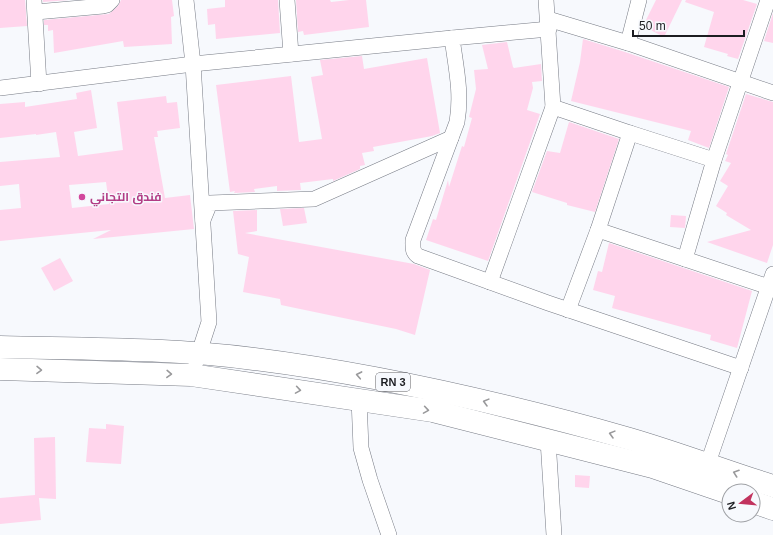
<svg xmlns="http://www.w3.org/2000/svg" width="773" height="535" viewBox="0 0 773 535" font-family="Arial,Cairo,sans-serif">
<rect width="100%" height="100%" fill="#f7f9fd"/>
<!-- building -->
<g fill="#ffd5ec" fill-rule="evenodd">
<polygon points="0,0 25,0 27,26 0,28"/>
<polygon points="43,0 69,0 43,2"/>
<polygon points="121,0 172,0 174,16 171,17 172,44 124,47 123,41 54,53 53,30 48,31 48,25 44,25 44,20 109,14 118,6"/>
<polygon points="225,0 278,0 280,33 216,39 215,24 208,25 207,9 225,7"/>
<polygon points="296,0 330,0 331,2 349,0 366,0 369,27 304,35 303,31 298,32"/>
<polygon points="656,0 682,0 664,37 643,26"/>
<polygon points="686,0 743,0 757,4 738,59 727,56 728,54 704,47 714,12 685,2"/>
<polygon points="773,13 773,43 764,41"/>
<polygon points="583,39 625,52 729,87 709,148 688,140 691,131 571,101 580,62"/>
<polygon points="507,42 513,67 514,68 541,64 542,81 532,82 533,88 527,110 540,114 488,261 426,240 433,219 436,220 448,180 449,187 462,146 464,147 472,118 469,117 476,89 474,70 488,69 482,45"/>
<polygon points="362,56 364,69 427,58 440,133 432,136 373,147 374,151 362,153 365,165 360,166 360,169 333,181 333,179 300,183 301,190 277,191 277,186 254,189 255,192 234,193 235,191 230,192 216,85 291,76 299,142 322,139 311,77 323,75 320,60"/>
<path d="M91,90L97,128L74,132L78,156L123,150L117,102L166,96L167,103L177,102L180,128L157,131L158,137H154L165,198L190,195L194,229L93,239L111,230L0,241V210L21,208L19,184L0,186V162L60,157L56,132L36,135V134L0,138V104L25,102V107L77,99L76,93ZM106,182L109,204L72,208L69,185Z"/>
<polygon points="746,94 773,102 773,245 767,263 707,242 751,230 726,215 727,213 716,206 728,186 720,181 731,163 725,161 728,155 726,154"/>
<polygon points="569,122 619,139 595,212 567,205 567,203 532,192 547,151 560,153"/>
<polygon points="304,208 307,223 283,226 280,209"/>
<polygon points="257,210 257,231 245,233 414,264 430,270 415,335 396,329 281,305 280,299 243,292 249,257 238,254 233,211"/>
<polygon points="671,215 686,216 685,228 670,227"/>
<polygon points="609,243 752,291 737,348 710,340 711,335 612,308 615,296 593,290 598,271 602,272"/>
<polygon points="60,258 73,281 54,291 41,268"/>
<polygon points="106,424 124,426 121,464 86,462 89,428 106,429"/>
<polygon points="55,437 56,499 39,498 41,520 0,524 0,498 35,495 34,438"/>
<polygon points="575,475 590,476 589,488 575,487"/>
</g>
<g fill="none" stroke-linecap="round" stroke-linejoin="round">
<defs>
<g id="minor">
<polyline points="34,0 39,84"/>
<polyline points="186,0 193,64 209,322 196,362"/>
<polyline points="287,0 291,54"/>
<polyline points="546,0 553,107"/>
<polyline points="36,12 103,6 107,5 112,0"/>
<polyline points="548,19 628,43 773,93"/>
<path d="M549,29L452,38C456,68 462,93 457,122L413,240C413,247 412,252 418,256L548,303L741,368"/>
<polyline points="628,43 639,0"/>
<polyline points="0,88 193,64 452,38"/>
<polyline points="630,133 714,160"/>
<polyline points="203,220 210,203 314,199 451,138"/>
<polyline points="685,259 714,160 768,0"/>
<polyline points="490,282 553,107 630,133 598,230 769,287"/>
<polyline points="568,310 598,230"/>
<polyline points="359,399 361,448 370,480 389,535"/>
<polyline points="548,440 554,535"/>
<polyline points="708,463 773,274"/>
</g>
<g id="trunk">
<path d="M0,347C84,349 170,348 254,359C381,375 506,404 630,439C678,453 725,471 773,486"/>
<polyline points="0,369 191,375 433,411 653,467 729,493"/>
<polyline points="753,502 773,509"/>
</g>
</defs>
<!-- minor casing -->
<use href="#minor" stroke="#777b85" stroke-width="16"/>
<!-- trunk casing -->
<use href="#trunk" stroke="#777b85" stroke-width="23"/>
<!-- minor -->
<use href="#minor" stroke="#fff" stroke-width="15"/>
<!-- trunk -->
<use href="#trunk" stroke="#fff" stroke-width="22"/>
</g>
<!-- one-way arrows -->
<defs><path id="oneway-chevron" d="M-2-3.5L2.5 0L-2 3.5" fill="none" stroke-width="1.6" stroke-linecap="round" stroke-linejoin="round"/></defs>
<g stroke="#99999b">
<use href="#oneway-chevron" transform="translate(39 370) rotate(1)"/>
<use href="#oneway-chevron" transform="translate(169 374) rotate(2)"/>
<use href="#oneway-chevron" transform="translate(359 375) rotate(-169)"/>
<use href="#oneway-chevron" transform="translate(298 390) rotate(9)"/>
<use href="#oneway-chevron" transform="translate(486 402) rotate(-165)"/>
<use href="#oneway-chevron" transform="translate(426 410) rotate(9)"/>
<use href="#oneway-chevron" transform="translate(612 434) rotate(-165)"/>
<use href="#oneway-chevron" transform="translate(736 473) rotate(-161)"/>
</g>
<!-- markers -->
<circle fill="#d1479c" stroke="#f7f9fd" stroke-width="1.5" cx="82" cy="197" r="4"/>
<g text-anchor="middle" stroke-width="3" stroke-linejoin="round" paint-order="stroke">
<!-- shield labels -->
<rect fill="#f7f9fd" stroke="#5e5f63" stroke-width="1" x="376" y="373" width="34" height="18" rx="3"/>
<g font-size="11" font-weight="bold" fill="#1c1d21">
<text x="393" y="386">RN 3</text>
</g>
<!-- hotel labels -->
<g font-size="12" font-weight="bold" fill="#b23c85" stroke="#f7f9fd" text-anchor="start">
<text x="90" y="201">فندق التجاني</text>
</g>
</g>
<!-- north arrow -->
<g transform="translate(741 503) rotate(254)"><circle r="19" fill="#f7f9fd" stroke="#9fa1a5"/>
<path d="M0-3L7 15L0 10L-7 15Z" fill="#c2335e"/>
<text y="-6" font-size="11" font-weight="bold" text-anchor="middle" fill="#1c1d21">N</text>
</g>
<!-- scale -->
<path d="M633 30v6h111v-6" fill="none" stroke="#1c1d21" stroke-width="2"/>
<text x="639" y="30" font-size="12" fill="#1c1d21" stroke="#f7f9fd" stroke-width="3" paint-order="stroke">50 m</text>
</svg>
